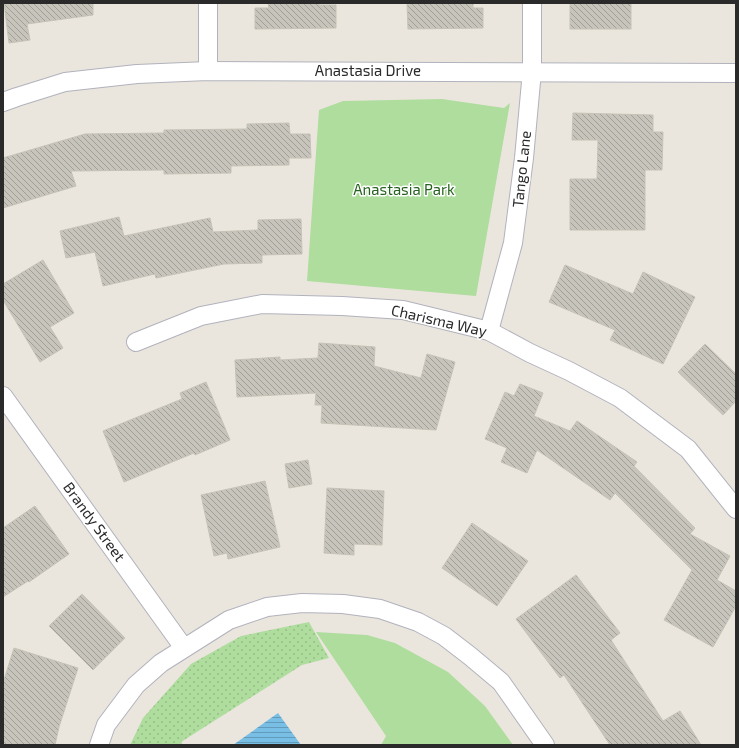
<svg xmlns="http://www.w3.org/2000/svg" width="739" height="748" viewBox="0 0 739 748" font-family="'Exo 2',sans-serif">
<defs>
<pattern id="grass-dots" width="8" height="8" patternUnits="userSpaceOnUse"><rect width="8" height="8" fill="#aedd9e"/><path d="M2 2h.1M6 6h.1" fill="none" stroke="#96be88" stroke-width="1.8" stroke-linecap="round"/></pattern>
<pattern id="water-rules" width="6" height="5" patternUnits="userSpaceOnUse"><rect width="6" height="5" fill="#79bee5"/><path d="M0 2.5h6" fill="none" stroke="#639bba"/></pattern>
<pattern id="building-back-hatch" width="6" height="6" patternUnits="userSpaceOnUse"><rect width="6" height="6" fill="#c7c4bc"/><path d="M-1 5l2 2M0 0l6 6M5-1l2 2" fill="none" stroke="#a29f99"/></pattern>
</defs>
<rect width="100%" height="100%" fill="#ebe6dd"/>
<!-- grass -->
<polygon fill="url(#grass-dots)" points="309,622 329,658 302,665 181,742 183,745 130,745 143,718 191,664 241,636"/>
<!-- park -->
<g fill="#aedd9e">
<polygon points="442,99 504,108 510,103 476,296 307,281 319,110 343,101"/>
<polygon points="316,632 367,635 395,643 448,672 485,706 513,745 381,745 386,736"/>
</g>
<!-- water -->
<polygon fill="url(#water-rules)" points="278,713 301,745 233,745"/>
<!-- building -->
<g fill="url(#building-back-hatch)" stroke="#c6c2b7">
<polygon points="4,3 93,3 93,15 27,24 30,40 9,43"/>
<polygon points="268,3 319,3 319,5 336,5 336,28 255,29 255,8 269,8"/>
<polygon points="407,3 473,3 473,8 483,8 483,28 408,29"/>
<rect x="570" y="3" width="61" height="26"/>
<polygon points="573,113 653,115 653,132 663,132 662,170 645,170 645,230 570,230 570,179 597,179 598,140 572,140"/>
<polygon points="289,123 290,134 310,134 311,158 289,158 289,165 231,166 231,173 164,174 164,170 71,171 76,186 3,208 3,158 85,134 164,133 164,130 247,129 247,124"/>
<polygon points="119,217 124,236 210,218 213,232 258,230 258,220 301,219 302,254 262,255 262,263 224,264 156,278 155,274 103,286 95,252 66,258 60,231"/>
<polygon points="43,260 74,313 50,327 63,348 40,362 3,300 3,284"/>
<polygon points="565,265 633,294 643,272 695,297 663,364 610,340 615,330 549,302"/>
<polygon points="319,343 375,347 374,366 421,378 427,354 455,362 436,430 321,423 322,405 315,405 316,393 237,397 235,360 280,357 280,360 318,358"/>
<polygon points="705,344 736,374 736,401 723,415 678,372"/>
<polygon points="206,382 230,440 195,455 194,453 124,482 103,431 182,399 180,393"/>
<polygon points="520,384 543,393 534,416 570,431 577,421 637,462 634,466 695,528 690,534 730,556 717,580 736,591 736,606 713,647 664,620 692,570 615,493 610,500 537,450 527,473 501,462 507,448 485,439 505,392 514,396"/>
<polygon points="308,460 312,484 289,488 285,464"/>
<polygon points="265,481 280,547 228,559 227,553 214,556 201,495"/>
<polygon points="327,488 384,491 382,545 354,544 354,555 324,553"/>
<polygon points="35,506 69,554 29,582 28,581 3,597 3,528"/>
<polygon points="472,523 528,561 497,606 442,568"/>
<polygon points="576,575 620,633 611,640 663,721 680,711 701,745 610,745 564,675 560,678 516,619"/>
<polygon points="82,594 125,638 93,670 49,626"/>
<polygon points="14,648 78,668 59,727 55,745 3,745 3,683"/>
</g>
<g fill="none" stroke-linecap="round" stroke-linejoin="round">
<defs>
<g id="minor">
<polyline points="208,71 208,3"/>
<polyline points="3,102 17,97 65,82 137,74 208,71 736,73"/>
<polyline points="489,331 513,243 524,158 532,71 532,3"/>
<polyline points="136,342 201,316 262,304 342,306 403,310 489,331 530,353 569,371 620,398 688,449 736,509"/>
<polyline points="3,396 184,648"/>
<polyline points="99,745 106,725 136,685 161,663 229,620 267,607 302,603 343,604 380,609 418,622 444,636 470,656 501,682 545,745"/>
</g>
</defs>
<!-- minor casing -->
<use href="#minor" stroke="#b1b2bd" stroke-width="20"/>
<!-- minor -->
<use href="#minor" stroke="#fff" stroke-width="18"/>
</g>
<g text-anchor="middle" stroke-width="3" stroke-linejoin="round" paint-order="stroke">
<!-- street labels -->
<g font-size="15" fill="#2a2a2a" stroke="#fff">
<text x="368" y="76">Anastasia Drive</text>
<text transform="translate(522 169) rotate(-84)" y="5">Tango Lane</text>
<text transform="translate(439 321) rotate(13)" y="5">Charisma Way</text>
<text transform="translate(94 522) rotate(54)" y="5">Brandy Street</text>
</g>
<!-- park labels -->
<g font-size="15" fill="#286220" stroke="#fff">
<text x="404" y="195">Anastasia Park</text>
</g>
</g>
<!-- border -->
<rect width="739" height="748" fill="none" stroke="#2a2a2a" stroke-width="8"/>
</svg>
